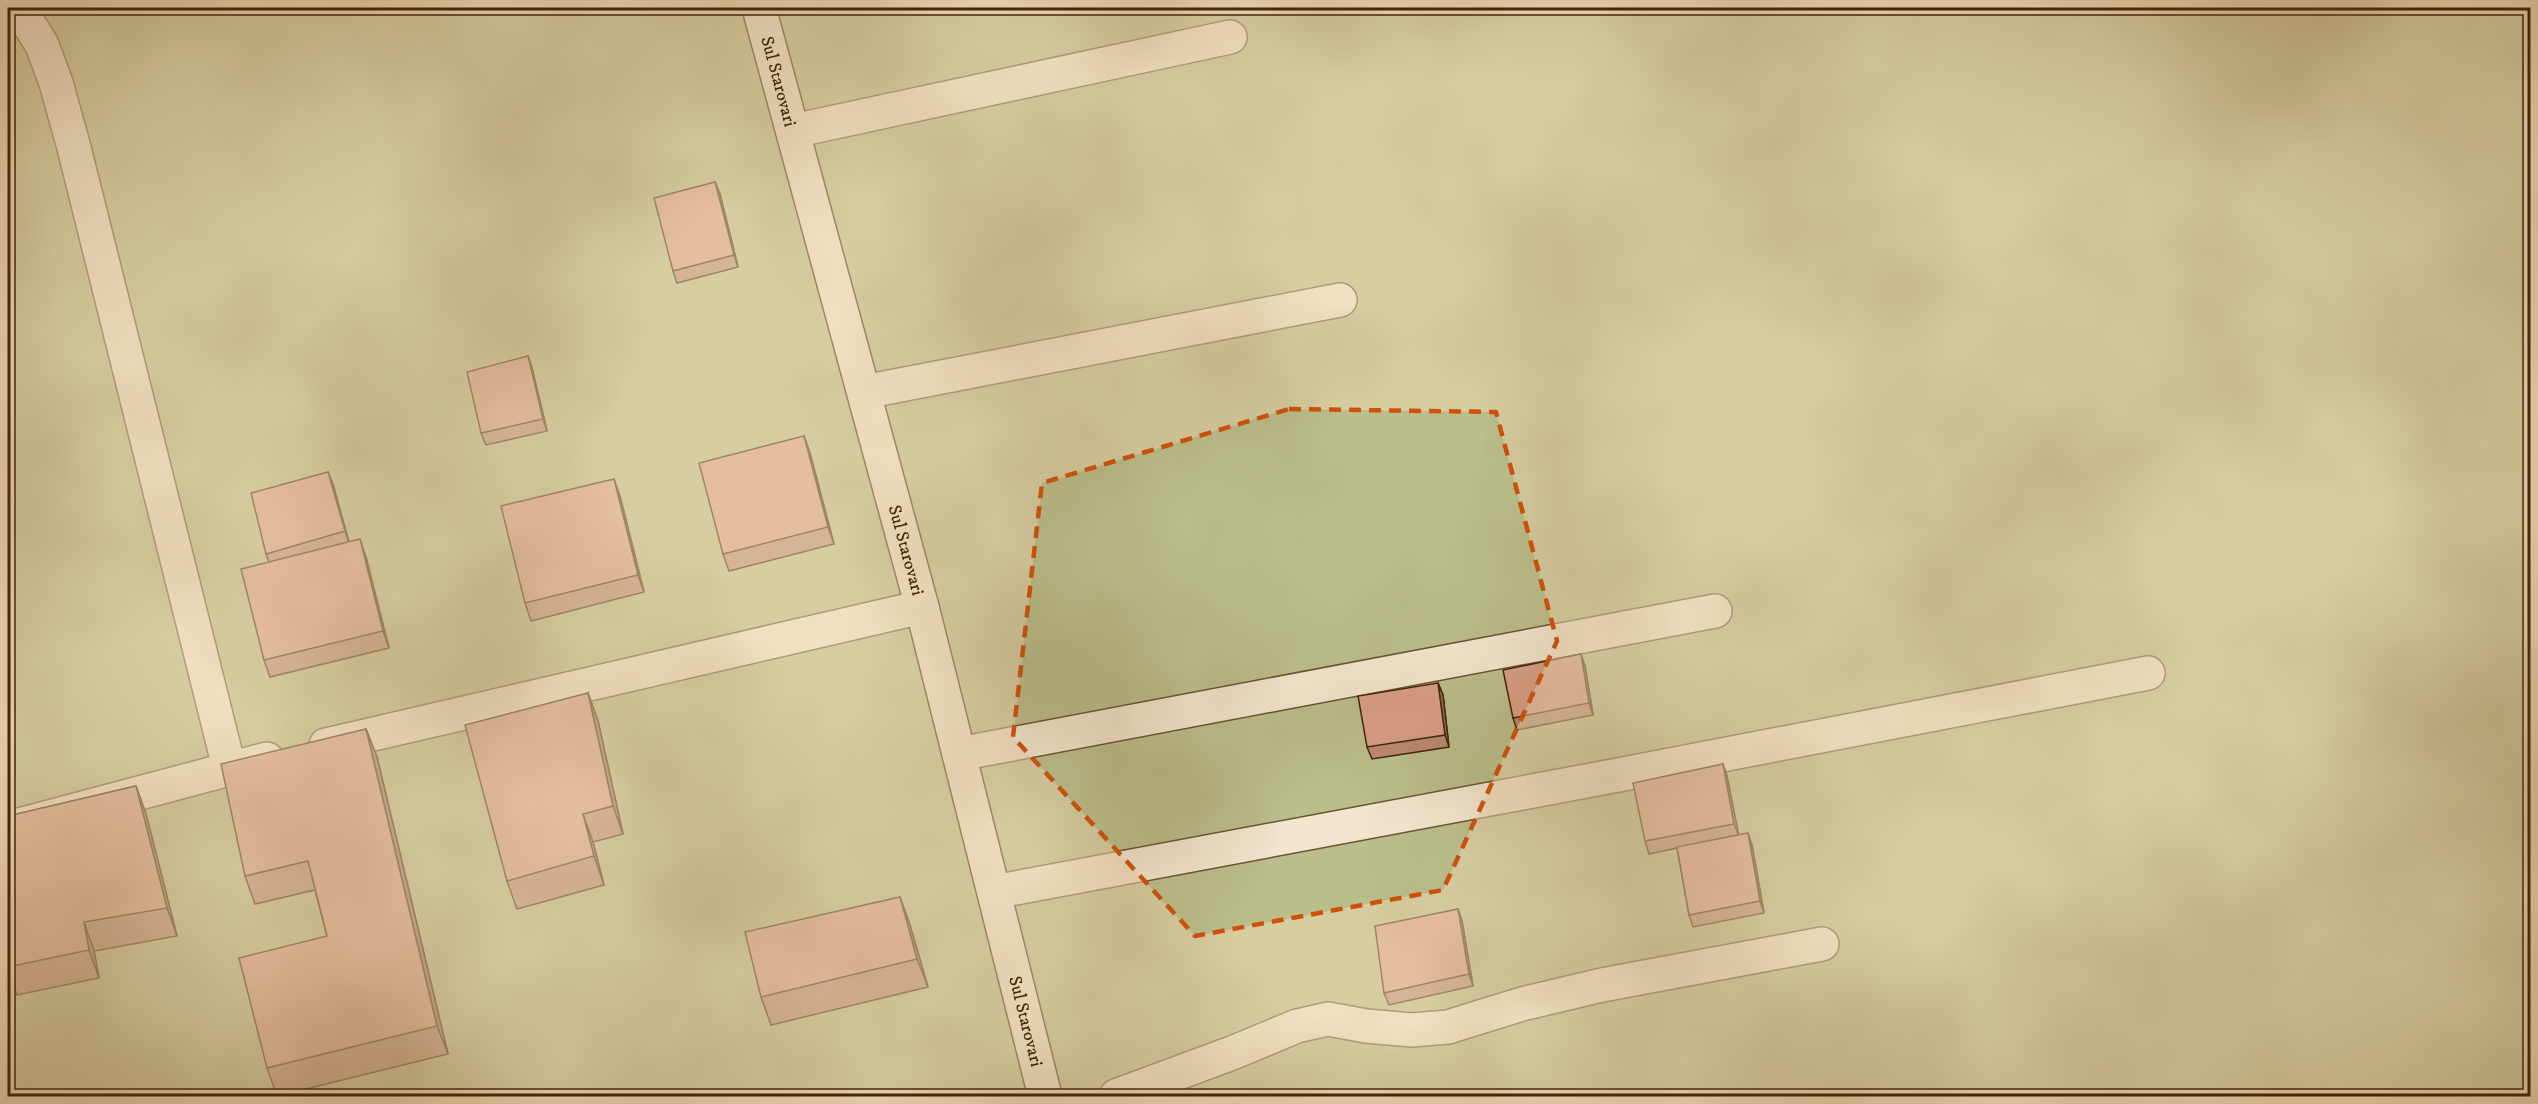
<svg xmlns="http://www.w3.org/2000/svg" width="2538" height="1104" viewBox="0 0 2538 1104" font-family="'IM FELL DW Pica',serif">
<rect width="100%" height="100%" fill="#ecd8b5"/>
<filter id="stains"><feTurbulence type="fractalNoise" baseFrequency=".00333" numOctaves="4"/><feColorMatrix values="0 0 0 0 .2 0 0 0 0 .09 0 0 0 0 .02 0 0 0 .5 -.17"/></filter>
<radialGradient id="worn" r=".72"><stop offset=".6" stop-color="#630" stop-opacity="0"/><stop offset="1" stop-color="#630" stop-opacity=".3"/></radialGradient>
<!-- green -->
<rect fill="#babe8b" stroke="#7e714a" stroke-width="1.5" x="8" y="8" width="2522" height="1088"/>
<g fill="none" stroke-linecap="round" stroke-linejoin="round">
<defs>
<g id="minor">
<polyline points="19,8 42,45 56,83 73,144 229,767"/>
<polyline points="793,131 1230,37"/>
<polyline points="864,392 1340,300"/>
<polyline points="326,745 922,607"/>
<polyline points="959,754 1715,611"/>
<polyline points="8,828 267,759"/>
<polyline points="994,892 1618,775 2148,673"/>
<polyline points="1116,1096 1232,1053 1297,1026 1328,1019 1366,1026 1412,1030 1448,1027 1522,1004 1602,985 1822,944"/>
</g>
<g id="secondary">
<path id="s1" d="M759,8L922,607L1045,1096"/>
</g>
</defs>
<!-- minor casing -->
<use href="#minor" stroke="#6c5133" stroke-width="36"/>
<!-- secondary casing -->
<use href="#secondary" stroke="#412408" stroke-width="36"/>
<!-- minor -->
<use href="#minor" stroke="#f3e6cf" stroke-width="33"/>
<!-- secondary -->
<use href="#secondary" stroke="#f3e6cf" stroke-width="33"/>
</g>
<!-- wall -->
<g fill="#bb8872" stroke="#412408" stroke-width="1.5">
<polygon points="715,182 720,194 738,267 677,283 673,271"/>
<polygon points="528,356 532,368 547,431 486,445 481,433"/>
<polygon points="804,436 810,453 834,544 729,571 723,554"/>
<polygon points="328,472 333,484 349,542 366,557 389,648 270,677 264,660 269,562 266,554"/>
<polygon points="620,496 644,592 531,621 525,603"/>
<polygon points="1585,666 1593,715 1517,730 1513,718"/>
<polygon points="1438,683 1443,695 1449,747 1372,759 1367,747"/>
<polygon points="588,693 598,721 623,834 593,842 604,885 517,909 507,881"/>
<polygon points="366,729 377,757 448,1054 277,1096 267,1068 327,936 315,890 255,904 245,876"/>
<polygon points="1723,764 1727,776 1738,835 1752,845 1764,913 1693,927 1689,915 1677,848 1649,854 1645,841"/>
<polygon points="136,786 146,814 177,936 94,951 99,978 17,995 8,969 8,816"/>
<polygon points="900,897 910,925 928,987 771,1025 761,997"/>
<polygon points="1458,909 1462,921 1473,986 1389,1005 1384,993"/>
</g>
<!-- shaded-wall -->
<g fill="#986f5d" stroke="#412408" stroke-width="1.5">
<polygon points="715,182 720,194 738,267 734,255"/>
<polygon points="528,356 532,368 547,431 543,419"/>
<polygon points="804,436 810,453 834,544 828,527"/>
<polygon points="328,472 333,484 349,543 345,531"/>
<polygon points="614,479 620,496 644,592 638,575"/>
<polygon points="360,539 366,557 389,648 383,631"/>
<polygon points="1581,654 1585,666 1593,715 1589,703"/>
<polygon points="1438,683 1443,695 1449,747 1445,735"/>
<polygon points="588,693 598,721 623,834 613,806"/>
<polygon points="366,729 377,757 448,1054 437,1026"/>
<polygon points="1723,764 1727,776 1739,836 1734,824"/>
<polygon points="136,786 146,814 177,936 167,908"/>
<polygon points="583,814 593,842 604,885 594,856"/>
<polygon points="1748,833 1752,845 1764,913 1760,901"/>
<polygon points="900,897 910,925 928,987 917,959"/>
<polygon points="1458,909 1462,921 1473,986 1469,974"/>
<polygon points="84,922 94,951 99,978 89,950"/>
</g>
<!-- building -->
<g fill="#d99e85" stroke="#412408" stroke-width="1.5">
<polygon points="715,182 734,255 673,271 654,198"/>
<polygon points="528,356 543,419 481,433 467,372"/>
<polygon points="804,436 828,527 723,554 699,463"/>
<polygon points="328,472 345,531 266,554 251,493"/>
<polygon points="614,479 638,575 525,603 501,506"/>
<polygon points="360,539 383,631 264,660 241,569"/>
<polygon points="1581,654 1589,703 1513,718 1503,670"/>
<polygon points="1438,683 1445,735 1367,747 1358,696"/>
<polygon points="588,693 613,806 583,814 594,856 507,881 465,725"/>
<polygon points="366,729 437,1026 267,1068 239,958 327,936 308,861 245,876 221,764"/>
<polygon points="1723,764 1734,824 1645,841 1633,783"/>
<polygon points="136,786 167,908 84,922 89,950 8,967 8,816"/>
<polygon points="1748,833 1760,901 1689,915 1677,847"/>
<polygon points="900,897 917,959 761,997 745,932"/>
<polygon points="1458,909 1469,974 1384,993 1375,926"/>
</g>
<!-- marked area -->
<path d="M0 0H2538V1104H0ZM1289,409L1496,412L1557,641L1443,890L1195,936L1013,737L1042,483Z" fill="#ecd8b5" fill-opacity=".55" fill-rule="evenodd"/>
<path fill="none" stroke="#cf510b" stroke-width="4.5" stroke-dasharray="12 8" stroke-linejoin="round" d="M1289,409L1496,412L1557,641L1443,890L1195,936L1013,737L1042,483Z"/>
<g text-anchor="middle" stroke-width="4.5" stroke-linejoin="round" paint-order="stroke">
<!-- street labels -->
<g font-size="18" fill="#412408" stroke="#f3e6cf">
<text dy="6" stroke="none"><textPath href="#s1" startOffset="76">Sul Starovari</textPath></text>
<text dy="6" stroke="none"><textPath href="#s1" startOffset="562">Sul Starovari</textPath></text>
<text dy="6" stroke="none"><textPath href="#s1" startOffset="1048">Sul Starovari</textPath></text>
</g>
</g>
<!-- margin -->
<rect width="2538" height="1104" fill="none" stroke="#ecd8b5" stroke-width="30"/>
<rect x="9" y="9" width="2520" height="1086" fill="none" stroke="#412408" stroke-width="3"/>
<rect x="15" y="15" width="2508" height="1074" fill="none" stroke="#412408" stroke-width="1.5"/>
<rect width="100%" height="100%" filter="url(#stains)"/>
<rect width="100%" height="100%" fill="url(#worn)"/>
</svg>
